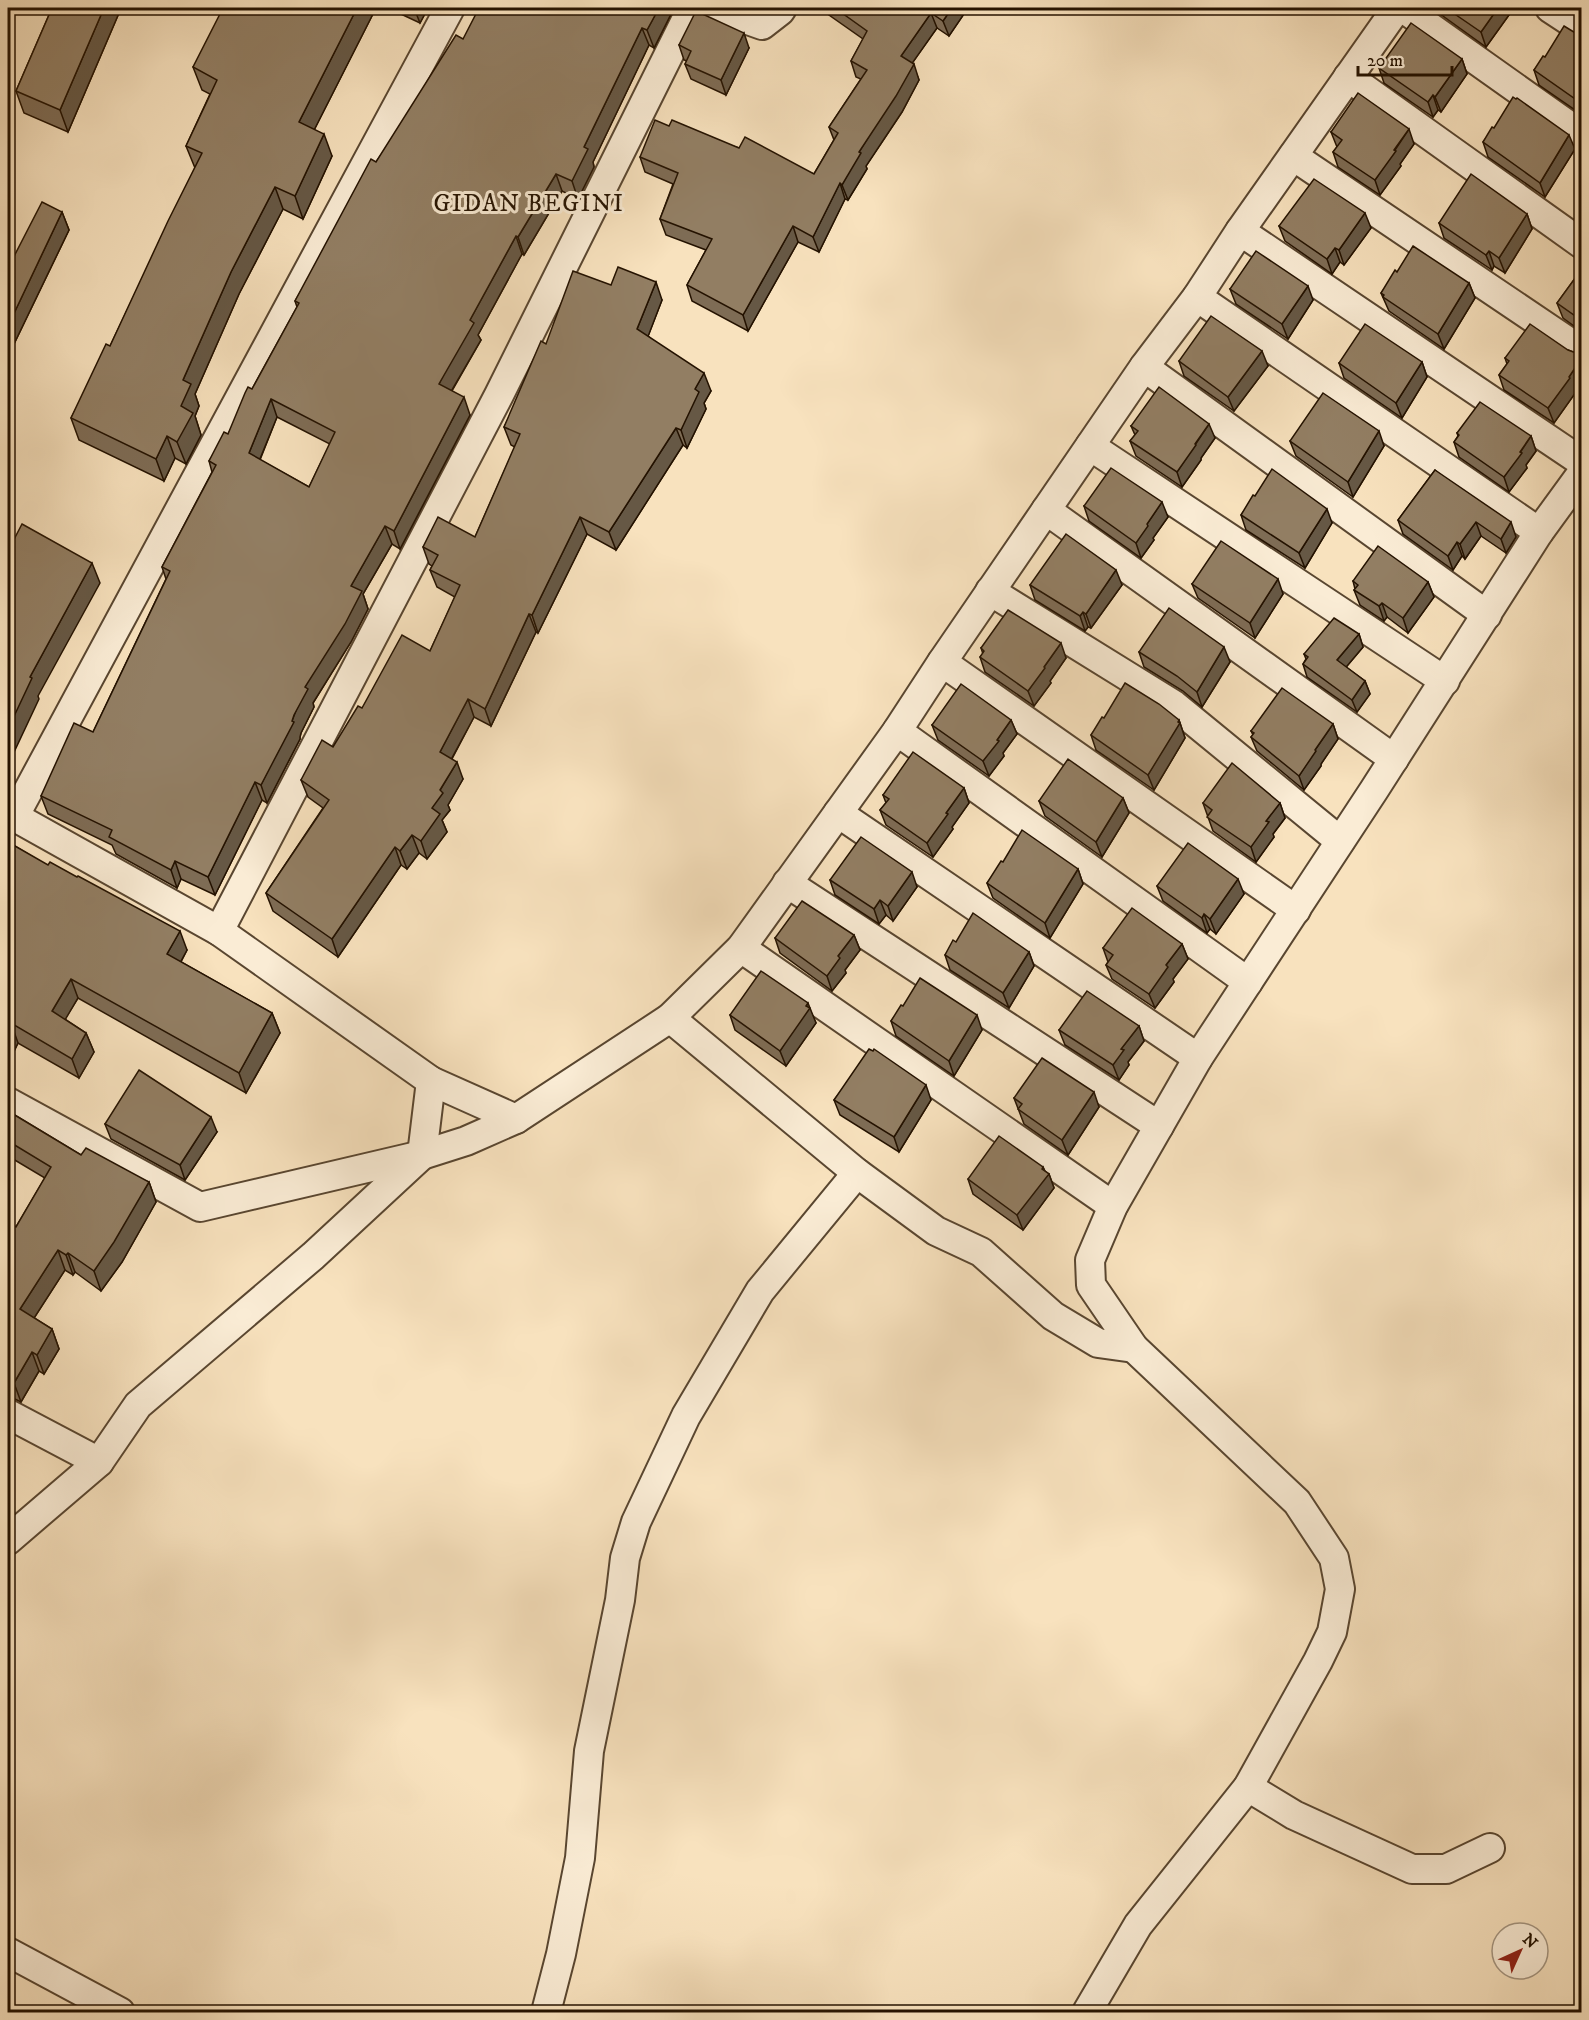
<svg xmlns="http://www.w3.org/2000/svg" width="1589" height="2020" viewBox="0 0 1589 2020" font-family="'IM FELL DW Pica',serif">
<rect width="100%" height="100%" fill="#f8e2be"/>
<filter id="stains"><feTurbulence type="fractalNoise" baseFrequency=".00333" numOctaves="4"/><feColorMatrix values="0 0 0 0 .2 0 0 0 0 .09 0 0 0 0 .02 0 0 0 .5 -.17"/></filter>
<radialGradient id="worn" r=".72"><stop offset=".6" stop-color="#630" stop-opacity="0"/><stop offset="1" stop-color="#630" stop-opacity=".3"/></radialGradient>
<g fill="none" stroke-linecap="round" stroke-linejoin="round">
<defs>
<g id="street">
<polyline points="714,8 762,25 780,11 782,8"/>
<polyline points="1403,8 1582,135"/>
<polyline points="1550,8 1582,29"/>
<polyline points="1348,77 1582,244"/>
<polyline points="1293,156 1582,351"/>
<polyline points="1240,231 1582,462"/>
<polyline points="1197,297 1539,532"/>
<polyline points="1144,367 1487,615"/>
<polyline points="1090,446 1445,681"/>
<polyline points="1046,510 1394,759"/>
<polyline points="990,591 1174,705 1340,841"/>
<polyline points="942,662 1296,910"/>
<polyline points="897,731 1248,982"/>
<polyline points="8,813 219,931 431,1081 516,1119"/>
<polyline points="838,813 1198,1058"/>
<polyline points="14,817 450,8"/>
<polyline points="787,883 1159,1126"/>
<polyline points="219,931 499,395 692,8"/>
<polyline points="741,948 1113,1206"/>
<polyline points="670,1018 857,1173 936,1231 981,1252 1053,1316 1098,1343 1134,1348"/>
<polyline points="8,1102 200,1207 422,1155 466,1141 516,1119 670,1018 741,948 897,731 942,662 1144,367 1197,297 1240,231 1397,8"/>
<polyline points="8,1414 99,1462"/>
<polyline points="8,1540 99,1462 138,1405 313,1256 422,1155 431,1081"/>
<polyline points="1248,1787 1294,1815 1412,1869 1446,1869 1490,1848"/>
<polyline points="8,1952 120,2012"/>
<polyline points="546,2012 561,1954 580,1858 589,1751 620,1600 625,1558 636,1522 686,1416 760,1291 857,1173"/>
<polyline points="1087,2012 1138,1925 1248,1787 1318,1661 1332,1632 1340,1589 1334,1558 1297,1502 1134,1348 1091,1285 1090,1260 1113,1206 1198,1058 1374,790 1539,532 1582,473"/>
</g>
</defs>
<!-- street casing -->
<use href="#street" stroke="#594630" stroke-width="32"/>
<!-- street -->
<use href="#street" stroke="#faecd5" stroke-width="28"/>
</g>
<!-- wall -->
<g fill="#7e6c55" stroke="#241200" stroke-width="1.5" fill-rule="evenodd">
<polygon points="52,8 117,8 119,13 68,132 24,113 16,91"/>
<polygon points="376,8 314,130 332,156 303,219 283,209 239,294 195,394 199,406 195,416 201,435 186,464 175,458 164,481 79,440 71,418 110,346 195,168 186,146 210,94 202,90 193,67"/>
<polygon points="388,8 428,8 420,23"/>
<path d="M674,8L654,48L649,45L593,162L594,167L578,199L562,191L524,255L522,254L478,335L481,340L452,391L470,415L400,549L392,544L363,594L368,609L351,642L313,703L314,707L301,733L300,737V739L267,803L262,800L215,895L181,879L177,888L116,854L112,845L48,814L41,796L93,732L166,579L162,567L212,472L209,461L228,434L252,389L297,307L295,301L376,162L463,39L586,9ZM277,417L330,444L309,487L260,460Z"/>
<polygon points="819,8 965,8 966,11 949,36 937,28 912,63 919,80 902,112 866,166 867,169 848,200 845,199 819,252 798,242 748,331 692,301 687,285 706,250 666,235 660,219 673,184 645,172 640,157 669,126 739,148 814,174 834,140 829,127 861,79 856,77 851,61 863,39"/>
<polygon points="1435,8 1514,8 1486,47 1436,11"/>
<polygon points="1581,29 1581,114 1539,85 1534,70 1545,57 1577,34"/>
<polygon points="679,45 749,48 726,95 691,79 685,64 687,61 684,60"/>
<polygon points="1462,59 1467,74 1441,112 1438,110 1433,117 1384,83 1379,68"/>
<polygon points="1494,128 1575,149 1545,197 1488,157 1483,142"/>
<polygon points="1331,132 1414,144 1400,164 1401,166 1380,195 1338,167 1333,152 1337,147"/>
<polygon points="62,212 69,230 13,346 8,344 8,268"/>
<polygon points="1527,214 1532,229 1505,273 1494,266 1492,270 1444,238 1439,223"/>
<polygon points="1279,226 1371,228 1344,265 1340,262 1332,274 1285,241"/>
<polygon points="1581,270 1581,331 1563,318 1557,303"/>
<polygon points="1397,272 1469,283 1475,298 1444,349 1389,311 1381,293"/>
<polygon points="611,285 662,300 648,336 711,391 704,403 706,409 687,448 683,445 616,550 587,534 538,633 536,632 491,726 474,717 452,759 463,779 448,805 450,810 442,820 447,832 427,859 419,853 407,869 401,865 338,957 273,911 266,893 323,808 308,797 301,780 333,747 362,708 430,651 455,597 437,587 430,570 432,566 429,564 423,547 475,537 515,447 511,445 504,427 546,344"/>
<polygon points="1230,289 1313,300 1288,339 1236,304"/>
<polygon points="1568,350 1576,353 1575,390 1576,392 1554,423 1504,390 1499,375 1507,364 1505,358"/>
<polygon points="1179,361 1268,366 1234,411 1184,376"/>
<polygon points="1422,362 1427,377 1402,418 1344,378 1339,363"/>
<polygon points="1131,426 1215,438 1201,458 1201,460 1182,487 1136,456 1130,441 1135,435"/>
<polygon points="1457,433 1531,436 1536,451 1526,465 1527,468 1509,492 1459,457 1454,442 1458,436"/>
<polygon points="1290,441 1384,446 1353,497 1296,456"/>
<polygon points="1435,470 1516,537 1506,553 1481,536 1465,559 1462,556 1453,570 1403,534 1398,520"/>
<polygon points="1255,496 1332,523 1305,568 1246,530 1241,515"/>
<polygon points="1084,506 1168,517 1153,538 1154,540 1141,558 1089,521"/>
<polygon points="1353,581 1428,582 1434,597 1408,633 1387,617 1384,621 1360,605 1354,590 1355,589"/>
<polygon points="1192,584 1283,594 1255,638 1198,598"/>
<polygon points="1030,585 1122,585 1091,628 1088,627 1085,631 1035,600"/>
<polygon points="1359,634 1363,647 1346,667 1365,681 1370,694 1357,712 1307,677 1303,664 1306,659 1304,654"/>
<polygon points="981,648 1066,658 1050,681 1051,683 1034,706 985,672 980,657 983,654"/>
<polygon points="1139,652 1230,662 1202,707 1183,691 1144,667"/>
<polygon points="1104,718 1179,720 1185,738 1154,790 1096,750 1091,735"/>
<polygon points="1011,720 1017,734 1003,753 1004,756 989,776 938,740 932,725"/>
<polygon points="1333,724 1338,739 1321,764 1321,766 1304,790 1257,751 1251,737 1253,735 1251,731"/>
<polygon points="964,788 969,803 952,827 953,829 933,857 886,825 880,810 886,803 883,795"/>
<polygon points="1123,798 1129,813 1102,857 1045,816 1039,801"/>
<polygon points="1203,803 1280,803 1285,818 1273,834 1274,837 1256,862 1213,831"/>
<polygon points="8,842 187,950 181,962 272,1013 280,1033 246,1093 78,998 65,1019 86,1033 94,1052 79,1078 18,1043 8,1064"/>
<polygon points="1003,862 1078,869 1083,884 1050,938 993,898 987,883"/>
<polygon points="830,880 917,887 893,921 886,915 879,924 835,895"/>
<polygon points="1157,886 1244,894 1216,934 1210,929 1207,933 1163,901"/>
<polygon points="854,935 860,950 845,970 846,973 832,991 780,953 775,938"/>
<polygon points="956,942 1029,952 1034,966 1009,1008 950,970 945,955"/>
<polygon points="1182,944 1188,959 1173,979 1174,982 1155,1008 1112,979 1106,965 1108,962 1103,948"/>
<polygon points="903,1006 982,1030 954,1076 896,1036 891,1021"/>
<polygon points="809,1008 816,1023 786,1066 735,1030 730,1015"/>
<polygon points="1139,1026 1144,1041 1128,1062 1129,1065 1119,1080 1065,1045 1059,1030"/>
<polygon points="873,1051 931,1100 899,1152 840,1115 834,1100"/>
<polygon points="1014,1098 1099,1107 1068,1155 1024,1124"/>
<polygon points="8,1111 81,1155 149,1182 156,1202 122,1262 101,1291 75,1272 73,1275 65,1270 34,1318 52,1329 59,1349 44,1374 39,1371 21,1402 15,1399 8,1399 8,1222 16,1227 45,1178 8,1156"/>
<polygon points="105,1124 217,1132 185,1180 111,1139"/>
<polygon points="1043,1167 1045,1171 1049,1174 1054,1188 1023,1230 973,1194 968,1179"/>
</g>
<!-- shaded-wall -->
<g fill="#665845" stroke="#241200" stroke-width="1.5">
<polygon points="104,8 117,8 119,13 68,132 60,110"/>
<polygon points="357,8 376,8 307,144 299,122"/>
<polygon points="414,8 428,8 420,23"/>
<polygon points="659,8 674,8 654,48 647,30"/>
<polygon points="952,8 965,8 966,11 949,36 943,21"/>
<polygon points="1498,8 1514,8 1486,47 1481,32"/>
<polygon points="931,13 937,28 906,72 901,56"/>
<polygon points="642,28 649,45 593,162 594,167 578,199 572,181 584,147"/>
<polygon points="744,33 749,48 726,95 721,80"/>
<polygon points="1462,59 1467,74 1441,112 1435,97"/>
<polygon points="914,64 919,80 902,112 866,166 867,169 848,200 842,185 859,152"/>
<polygon points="1433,95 1438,110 1433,117 1428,102"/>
<polygon points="1409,129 1414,144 1400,164 1401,166 1380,195 1375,180"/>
<polygon points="324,134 332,156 303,219 295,196"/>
<polygon points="1569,135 1575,149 1545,197 1540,183"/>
<polygon points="556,174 562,191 524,255 518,237"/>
<polygon points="840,183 845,199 819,252 813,237"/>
<polygon points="275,187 283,209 239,294 195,394 199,406 195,416 201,435 186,464 177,442 183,380 231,272"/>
<polygon points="62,212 69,230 13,346 8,331 8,326"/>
<polygon points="1365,213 1371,228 1344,265 1339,250"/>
<polygon points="1527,214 1532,229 1505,273 1499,258"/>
<polygon points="793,226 798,242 748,331 743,315"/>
<polygon points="516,236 522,254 478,335 481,340 445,402 439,384 470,320"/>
<polygon points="1335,248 1340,262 1332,274 1327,259"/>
<polygon points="1489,251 1494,266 1492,270 1486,255"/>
<polygon points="656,282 662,300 644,347 637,329"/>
<polygon points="1469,283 1475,298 1444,349 1438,334"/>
<polygon points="1308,286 1313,300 1288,339 1282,324"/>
<polygon points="1262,351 1268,366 1234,411 1228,397"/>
<polygon points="1581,359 1581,381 1575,390 1576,392 1554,423 1548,408"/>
<polygon points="1422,362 1427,377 1402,418 1396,403"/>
<polygon points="704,373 711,391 704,403 706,409 687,448 681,430 695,389"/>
<polygon points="464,397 470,415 400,549 394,531"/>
<polygon points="271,399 277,417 255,471 249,453"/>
<polygon points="1209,424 1215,438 1201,458 1201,460 1182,487 1177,472"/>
<polygon points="676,428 683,445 616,550 609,532"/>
<polygon points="1379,431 1384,446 1353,497 1348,482"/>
<polygon points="167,436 175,458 164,481 156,459"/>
<polygon points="1531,436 1536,451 1526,465 1527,468 1509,492 1504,477"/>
<polygon points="1162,502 1168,517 1153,538 1154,540 1141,558 1136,543 1147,524"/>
<polygon points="1327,509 1332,523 1305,568 1299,553"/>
<polygon points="580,517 587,534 538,633 532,615"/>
<polygon points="1476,522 1481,536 1465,559 1460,544"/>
<polygon points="1511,522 1516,537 1506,553 1501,539"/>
<polygon points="385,526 392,544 363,594 368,609 351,642 313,703 314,707 301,733 300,737 300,739 267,803 261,785 292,721 305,687 351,586"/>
<polygon points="1457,542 1462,556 1453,570 1448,556"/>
<polygon points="92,563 100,583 38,696 39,699 8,765 8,729 30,677"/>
<polygon points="1116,570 1122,585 1091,628 1086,614"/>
<polygon points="1278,579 1283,594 1255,638 1250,623"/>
<polygon points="1428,582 1434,597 1408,633 1403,618"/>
<polygon points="1382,603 1387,617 1384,621 1379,606"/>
<polygon points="1083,612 1088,627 1085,631 1080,616"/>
<polygon points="529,614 536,632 491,726 485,709"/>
<polygon points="1359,634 1363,647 1342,672 1337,660"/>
<polygon points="1061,643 1066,658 1050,681 1051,683 1034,706 1028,691 1044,667"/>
<polygon points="1224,647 1230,662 1202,707 1197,692"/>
<polygon points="1365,681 1370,694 1357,712 1352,700"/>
<polygon points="468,699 474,717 446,769 440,752"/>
<polygon points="1011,720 1017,734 1003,753 1004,756 989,776 983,761 997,740"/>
<polygon points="1179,720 1185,738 1154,790 1148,775"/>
<polygon points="1333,724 1338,739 1321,764 1321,766 1304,790 1299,776 1315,750"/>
<polygon points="457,762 463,779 448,805 450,810 442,820 447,832 427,859 421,841 432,808 440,790"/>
<polygon points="255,782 262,800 215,895 208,877"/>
<polygon points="964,788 969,803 952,827 953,829 933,857 927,843 946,813"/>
<polygon points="1123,798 1129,813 1102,857 1096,842"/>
<polygon points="1280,803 1285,818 1273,834 1274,837 1256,862 1251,847 1266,821"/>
<polygon points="412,835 419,853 407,869 400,851"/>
<polygon points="395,847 401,865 338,957 332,939"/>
<polygon points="175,861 181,879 177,888 171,870"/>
<polygon points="1078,869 1083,884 1050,938 1045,923"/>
<polygon points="912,872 917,887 893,921 888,906"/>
<polygon points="1238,879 1244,894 1216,934 1210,919"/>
<polygon points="880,900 886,915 879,924 874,909"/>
<polygon points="1204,914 1210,929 1207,933 1202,918"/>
<polygon points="180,931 187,950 174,974 167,954"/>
<polygon points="854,935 860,950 845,970 846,973 832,991 827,976 838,956"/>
<polygon points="1182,944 1188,959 1173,979 1174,982 1155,1008 1149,994 1166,965"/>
<polygon points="1029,952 1034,966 1009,1008 1003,993"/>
<polygon points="71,979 78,998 59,1030 52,1011"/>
<polygon points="808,1003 816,1023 786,1066 780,1051"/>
<polygon points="272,1013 280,1033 246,1093 239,1073"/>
<polygon points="977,1015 982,1030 954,1076 949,1061"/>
<polygon points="11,1023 18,1043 8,1064 8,1030"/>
<polygon points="1139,1026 1144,1041 1128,1062 1129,1065 1119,1080 1113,1065 1121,1049"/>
<polygon points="86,1033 94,1052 79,1078 72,1059"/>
<polygon points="926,1085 931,1100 899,1152 894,1137"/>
<polygon points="1094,1092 1099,1107 1068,1155 1062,1140"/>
<polygon points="211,1117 217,1132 185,1180 180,1165"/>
<polygon points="1043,1167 1047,1176 1049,1174 1054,1188 1023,1230 1017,1215"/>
<polygon points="149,1182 156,1202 122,1262 101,1291 94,1271"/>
<polygon points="58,1250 65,1270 27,1329 20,1309"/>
<polygon points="68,1253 75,1272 73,1275 66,1255"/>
<polygon points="52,1329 59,1349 44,1374 37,1355"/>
<polygon points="32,1352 39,1371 21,1402 14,1383"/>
</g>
<!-- building -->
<g fill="#927e63" stroke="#241200" stroke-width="1.5" fill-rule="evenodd">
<polygon points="52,8 104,8 60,110 16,91"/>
<polygon points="223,8 357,8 299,122 324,134 295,196 275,187 231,272 183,380 191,384 181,406 193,413 177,442 167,436 156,459 71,418 106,344 110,346 168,221 202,153 186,146 217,80 193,67"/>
<path d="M479,8H584L586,9V8H659L647,30L642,28L584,147L588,149L572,181L556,174L518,237L516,236L470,320L474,323L439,384L464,397L394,531L385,526L351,586L362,591L345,624L305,687L308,689L294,715L292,721L294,722L261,785L255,782L208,877L175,861L171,870L109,837L112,830L41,796L74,723L93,732L170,571L162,567L216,465L209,461L224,432L228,434L245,393L248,387L252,389L299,303L295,301L371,159L376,162L456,35L463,39ZM271,399L335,432L309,487L249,453Z"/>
<polygon points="835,8 952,8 943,21 931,13 901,56 914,64 896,96 859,152 861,153 842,185 840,183 813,237 793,226 743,315 687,285 712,239 660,219 678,173 640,157 655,120 669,126 672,120 739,148 745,137 814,174 838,133 829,127 867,70 851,61 867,31"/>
<polygon points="1446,8 1498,8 1481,32"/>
<polygon points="696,11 744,33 721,80 685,64 691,51 679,45"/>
<polygon points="1411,23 1462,59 1435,97 1433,95 1428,102 1379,68"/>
<polygon points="1564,26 1577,34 1581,29 1581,103 1534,70 1543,56 1545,57"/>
<polygon points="1358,93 1409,129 1394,150 1396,151 1375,180 1333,152 1342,140 1331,132"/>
<polygon points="1513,97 1516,99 1517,98 1569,135 1540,183 1483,142 1492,127 1494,128"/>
<polygon points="1471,174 1527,214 1499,258 1489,251 1486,255 1439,223"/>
<polygon points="1314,179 1365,213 1339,250 1335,248 1327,259 1279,226"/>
<polygon points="42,202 62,212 8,326 8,268"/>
<polygon points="1413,246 1469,283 1438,334 1383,297 1384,295 1381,293 1395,270 1397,272"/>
<polygon points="1256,251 1308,286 1282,324 1230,289"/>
<polygon points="618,267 656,282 637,329 704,373 695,389 699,392 681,430 676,428 609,532 580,517 532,615 529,614 485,709 468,699 440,752 457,762 440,790 443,793 432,808 440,814 421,841 412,835 400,851 395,847 332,939 266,893 329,800 301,780 322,740 333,747 358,706 362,708 402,635 430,651 460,585 430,570 438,555 423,547 438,517 475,537 520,434 504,427 541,341 546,344 573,271 611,285"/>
<polygon points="1581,270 1581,320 1557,303"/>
<polygon points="1211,316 1262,351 1228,397 1179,361"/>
<polygon points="1365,324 1422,362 1396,403 1339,363"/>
<polygon points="1530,324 1568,350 1576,353 1581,352 1581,359 1569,377 1570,378 1548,408 1499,375 1509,361 1505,358"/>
<polygon points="1159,387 1209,424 1195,444 1196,445 1177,472 1130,441 1138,431 1131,426"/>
<polygon points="1323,393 1379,431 1348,482 1290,441"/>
<polygon points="1480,402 1531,436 1520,452 1522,453 1504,477 1454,442 1459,435 1457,433"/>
<polygon points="1111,468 1162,502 1147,524 1148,526 1136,543 1084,506"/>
<polygon points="1272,469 1327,509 1299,553 1241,515 1253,495 1255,496"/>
<polygon points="1435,470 1511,522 1501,539 1476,522 1460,544 1457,542 1448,556 1398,520"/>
<polygon points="22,524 92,563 30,677 32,678 8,729 8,551"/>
<polygon points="1066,534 1116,570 1086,614 1083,612 1080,616 1030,585"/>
<polygon points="1221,541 1278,579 1250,623 1192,584"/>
<polygon points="1378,546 1428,582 1403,618 1382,603 1379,606 1354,590 1358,585 1353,581"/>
<polygon points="1169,608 1224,647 1197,692 1177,676 1139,652"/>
<polygon points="1008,610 1061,643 1044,667 1045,668 1028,691 980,657 984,651 981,648"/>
<polygon points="1334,618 1359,634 1337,660 1365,681 1352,700 1303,664 1308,657 1304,654"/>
<polygon points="1125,683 1159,704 1179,720 1178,722 1180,723 1148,775 1091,735 1102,717 1104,718"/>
<polygon points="961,684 1011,720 997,740 999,741 983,761 932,725"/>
<polygon points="1282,688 1333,724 1315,750 1316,751 1299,776 1251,737 1254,733 1251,731"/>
<polygon points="913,752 964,788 946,813 948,814 927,843 880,810 889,799 883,795"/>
<polygon points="1068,759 1123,798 1096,842 1039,801"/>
<polygon points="1232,763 1280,803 1266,821 1269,822 1251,847 1207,817 1212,810 1203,803"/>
<polygon points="1022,830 1078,869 1045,923 987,883 1001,861 1003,862"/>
<polygon points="861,837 912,872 888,906 880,900 874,909 830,880"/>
<polygon points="8,842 48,865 50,862 77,877 78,876 180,931 167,954 272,1013 239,1073 71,979 52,1011 86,1033 72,1059 11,1023 8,1030"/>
<polygon points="1188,843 1238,879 1210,919 1204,914 1202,918 1157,886"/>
<polygon points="802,901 854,935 838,956 840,958 827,976 775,938"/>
<polygon points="1132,908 1182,944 1166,965 1168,967 1149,994 1106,965 1113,955 1103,948"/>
<polygon points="973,913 1029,952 1003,993 945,955 953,940 956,942"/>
<polygon points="761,971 808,1003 806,1006 810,1008 780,1051 730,1015"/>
<polygon points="920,978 977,1015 949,1061 891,1021 901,1005 903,1006"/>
<polygon points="1087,991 1139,1026 1121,1049 1124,1050 1113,1065 1059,1030"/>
<polygon points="869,1049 873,1051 874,1049 926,1085 894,1137 834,1100"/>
<polygon points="1042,1058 1094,1092 1062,1140 1018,1109 1022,1104 1014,1098"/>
<polygon points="139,1070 211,1117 180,1165 105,1124"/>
<polygon points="8,1111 81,1155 86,1148 149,1182 114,1242 94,1271 68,1253 66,1255 58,1250 20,1309 52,1329 37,1355 32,1352 14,1383 8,1380 8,1222 16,1227 51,1167 8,1141"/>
<polygon points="999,1136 1043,1167 1042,1169 1049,1174 1017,1215 968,1179"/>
</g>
<g text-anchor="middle" stroke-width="6" stroke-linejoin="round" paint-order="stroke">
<!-- quarter labels -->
<g font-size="24" letter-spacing="1.5" fill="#241200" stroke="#faecd5">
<text x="529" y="211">GIDAN BEGINI</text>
</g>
</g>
<!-- margin -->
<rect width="1589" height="2020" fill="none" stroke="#f8e2be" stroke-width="30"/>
<rect x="9" y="9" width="1571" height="2002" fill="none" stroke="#241200" stroke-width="3"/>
<rect x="15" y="15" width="1559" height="1990" fill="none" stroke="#241200" stroke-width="1.5"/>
<!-- north arrow -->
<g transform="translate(1520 1951) rotate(45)"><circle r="28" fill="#faecd5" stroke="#a49580" stroke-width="1.5"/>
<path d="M0-4.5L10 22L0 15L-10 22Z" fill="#8f2418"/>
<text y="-9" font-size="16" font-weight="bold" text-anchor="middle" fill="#241200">N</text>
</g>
<!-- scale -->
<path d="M1358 66v9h94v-9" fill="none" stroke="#241200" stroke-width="3"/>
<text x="1367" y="66" font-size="18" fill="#241200" stroke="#faecd5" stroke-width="4.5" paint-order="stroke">20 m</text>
<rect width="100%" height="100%" filter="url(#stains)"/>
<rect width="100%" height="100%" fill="url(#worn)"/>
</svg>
